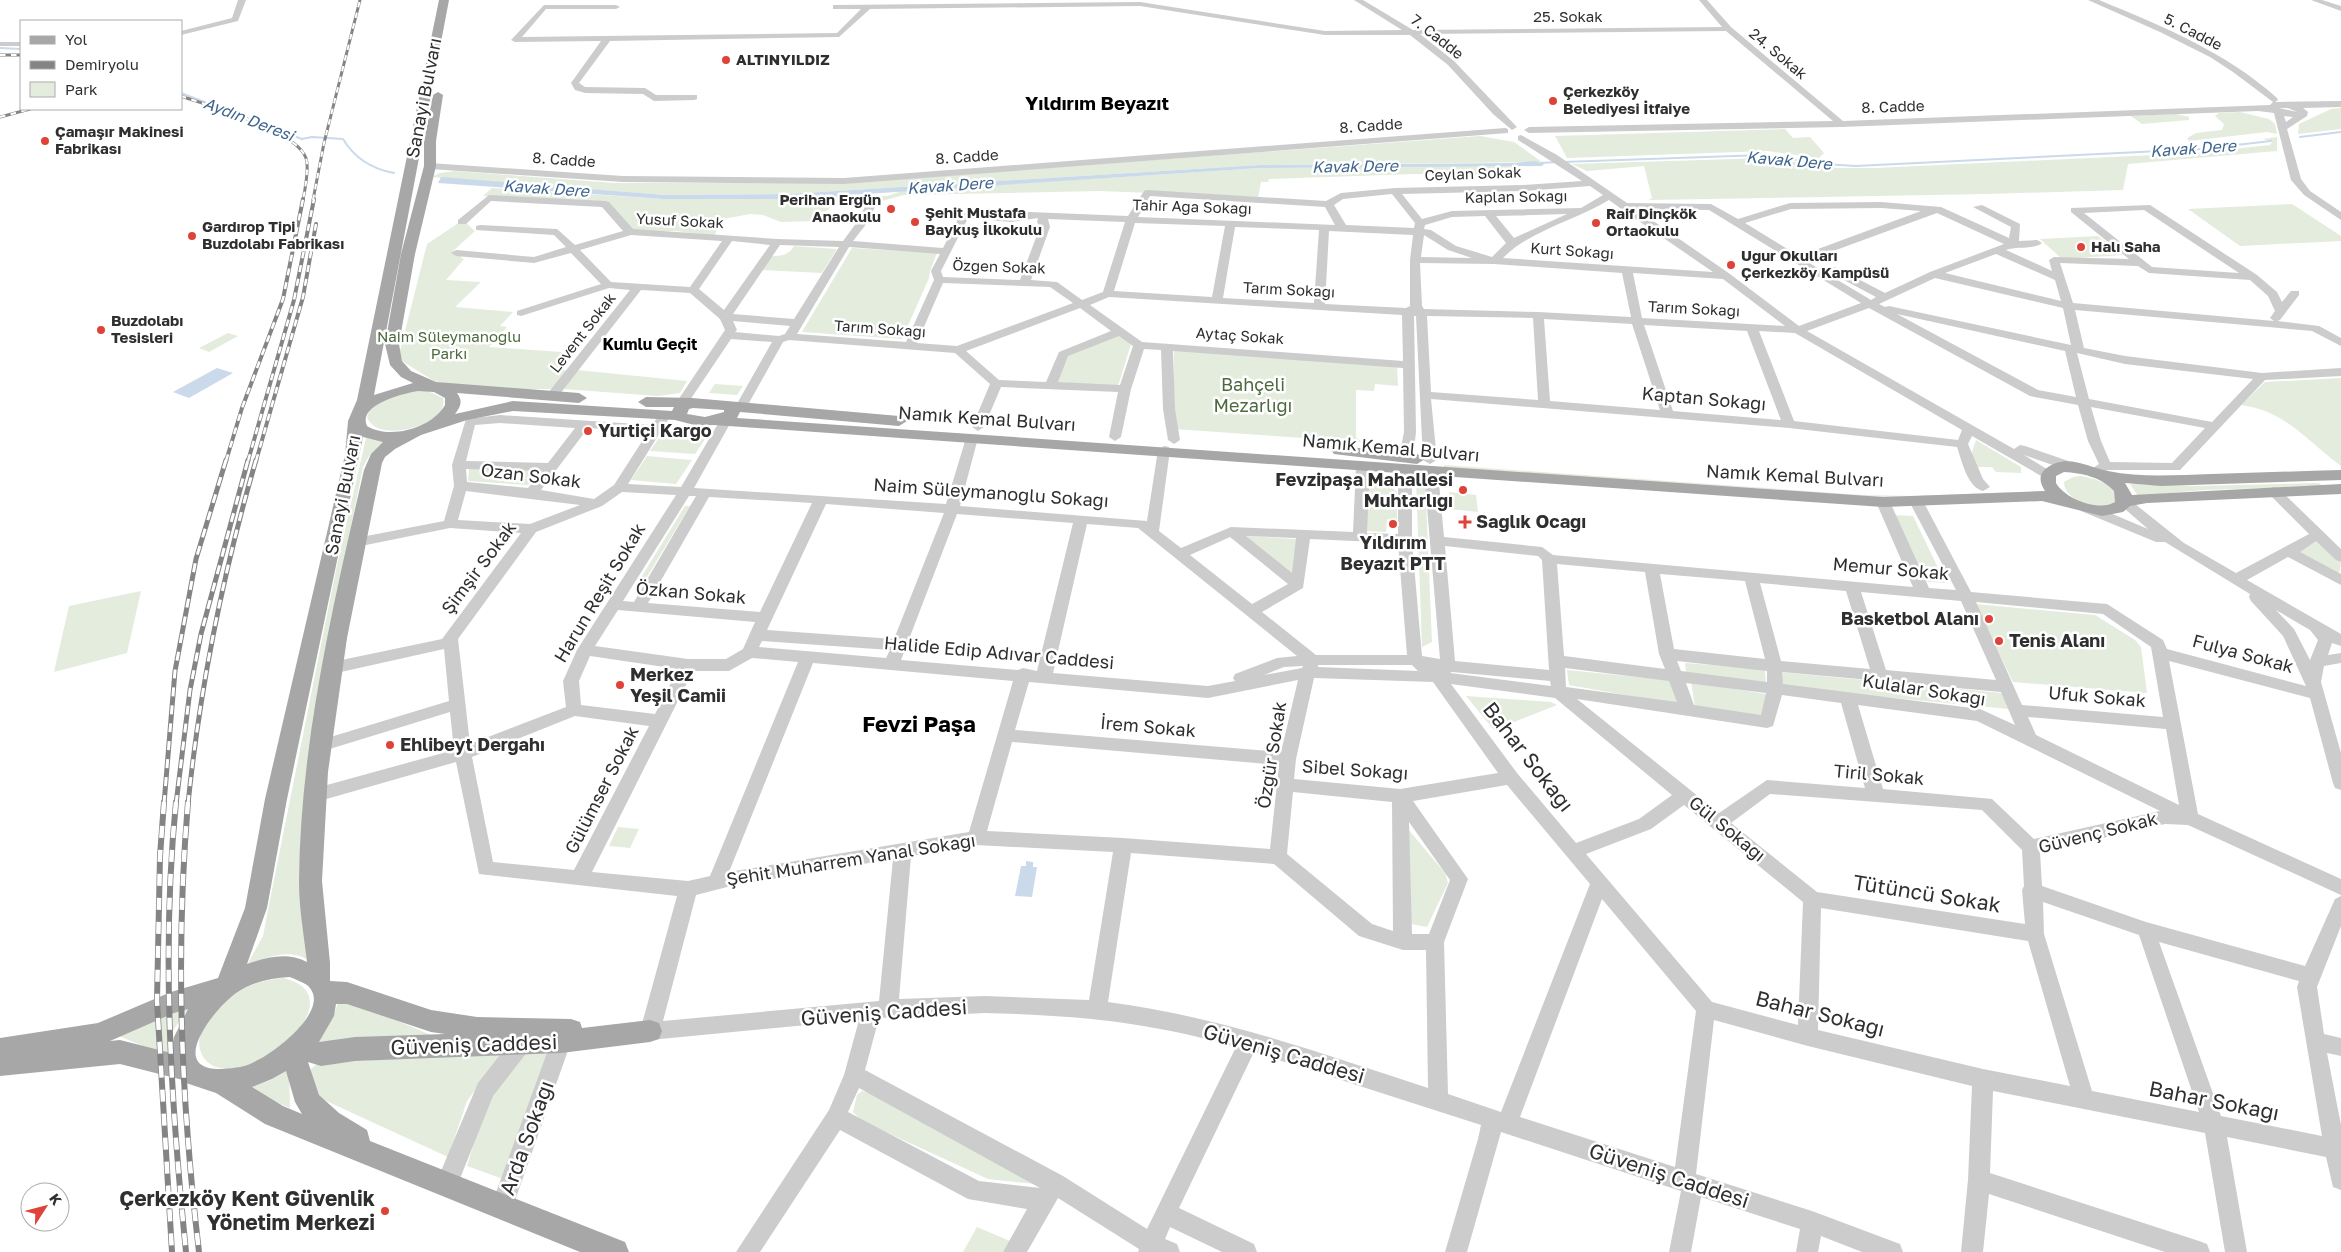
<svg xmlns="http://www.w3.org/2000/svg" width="2341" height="1252" viewBox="0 0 2341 1252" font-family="'Golos Text',sans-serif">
<rect width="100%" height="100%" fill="#fff"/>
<!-- green -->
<g fill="#e3ecdd">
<polygon points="2341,108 2341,129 2298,134 2299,124 2331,109"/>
<polygon points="2240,112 2269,119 2275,124 2277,134 2267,132 2189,141 2187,138 2196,133 2222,130 2224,124 2215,116 2219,113"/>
<polygon points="2176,114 2189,117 2189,120 2142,124 2131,116"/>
<polygon points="1785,129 1793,138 1810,137 1824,153 1819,158 1767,151 1567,158 1555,136"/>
<polygon points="1480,136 1514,142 1542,162 1260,165 788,194 665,195 431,177 440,173 455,171 614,183 844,183"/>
<polygon points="2277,137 2277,151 2128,164 2123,190 1987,194 1649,200 1652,198 1644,166 1587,171 1572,164 1767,158 1837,168 1876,168 2197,153 2270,145 2272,142 2263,139"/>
<polygon points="1512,165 1521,177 1414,174 1269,179 1268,182 1261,182 1258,197 1099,191 904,195 867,205 847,204 831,207 814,221 781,222 763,215 750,214 723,219 714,236 676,231 633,231 606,203 483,196 492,188 663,199 789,199 836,195 854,198 887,196 902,191 1260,168"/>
<polygon points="2292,204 2341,236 2341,241 2240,246 2188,209"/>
<polygon points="466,223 475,231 453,251 462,254 461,258 464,259 446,280 481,282 455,307 513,312 500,326 507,327 489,347 575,353 563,369 567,372 551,389 500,389 443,383 434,381 402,361 400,351 427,244 457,224"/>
<polygon points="2098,236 2123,255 2062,259 2040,239"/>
<path d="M794,246L837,249L822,273L762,270L772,256C782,256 789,255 794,246Z"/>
<polygon points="852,248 937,253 930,271 929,278 902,339 802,332"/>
<polygon points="1119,332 1132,341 1118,386 1057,382 1067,355"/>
<polygon points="228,333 238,336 209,352 199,348"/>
<polygon points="1174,350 1397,366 1398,386 1375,384 1374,391 1356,390 1356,437 1362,442 1174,429"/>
<polygon points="577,370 687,381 680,393 658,396 563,389"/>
<path d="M2341,378V466C2307,441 2286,411 2241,405L2265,382Z"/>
<polygon points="715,384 743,386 737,395 709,393"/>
<path d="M422,390L430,392L443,398C451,424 377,446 367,417C374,396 403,393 422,390Z"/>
<polygon points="663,432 707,436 695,454 650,451"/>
<path d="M366,438L386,441L369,456L363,467L343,566L302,881V918L313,963C291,947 270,956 247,965L263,936L268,910L337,565Z"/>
<polygon points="1976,440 2021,467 2021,473 1996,472 1992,467 1977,467 1971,455"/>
<polygon points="647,456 692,460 676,484 631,480"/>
<polygon points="1444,465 1862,495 1913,496 2045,491 2049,495 1866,499 1444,469"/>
<polygon points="469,468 540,470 528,485 468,481"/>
<path d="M2080,476C2094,478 2106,482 2116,493L2117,502C2113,503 2109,506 2106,506C2091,508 2064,499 2064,482L2073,477Z"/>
<polygon points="1370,477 1383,479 1397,492 1397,520 1387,519 1386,532 1366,531 1366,480"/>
<polygon points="1416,478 1425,478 1432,642 1422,647"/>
<polygon points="2319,483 2323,486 2203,490 2138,496 2130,484 2198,486"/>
<polygon points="1449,492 1476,495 1478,512 1449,509"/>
<polygon points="685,506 690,506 639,590 634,589"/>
<polygon points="1894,515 1913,516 1940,572 1933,572 1936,578 1943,579 1945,583 1920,581"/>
<polygon points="1244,536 1296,539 1296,578"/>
<polygon points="2316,540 2341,563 2339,574 2297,553"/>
<polygon points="141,591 127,653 54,672 69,606"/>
<polygon points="1975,604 2095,615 2135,640 2141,647 2147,693 2013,682"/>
<polygon points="1685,663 1765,669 1766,684 1686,672"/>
<polygon points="1567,670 1677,681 1681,705 1569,685"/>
<polygon points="1779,672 2002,693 2009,709 1779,687"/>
<polygon points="1691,682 1766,694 1768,705 1760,716 1695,706"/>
<polygon points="1466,696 1551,702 1557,705 1494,730"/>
<polygon points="618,827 639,829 630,848 609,846"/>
<polygon points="1407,828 1445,873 1448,883 1427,927 1411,924"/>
<path d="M283,978C325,988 311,1019 288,1042C284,1046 280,1052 275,1055C262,1062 243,1069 228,1069C203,1069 192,1046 204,1024C210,1015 224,1000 233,994C249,984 265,980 283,978Z"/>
<polygon points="340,996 433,1036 315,1045 335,1012"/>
<polygon points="192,1003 172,1032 167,1056 119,1036"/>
<polygon points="527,1052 551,1052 506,1180 467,1166 488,1097"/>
<path d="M502,1053L467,1101L448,1157L322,1099C313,1092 311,1080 311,1069L318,1063Z"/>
<polygon points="289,1069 290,1108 246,1089 271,1080"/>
<polygon points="862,1091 878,1095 1035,1184 988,1179 862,1121 853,1112 857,1095"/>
<polygon points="977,1227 1010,1241 1003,1252 963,1252"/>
</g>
<!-- water -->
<g fill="#cadaeb">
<polygon points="1535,161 1544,164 1542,166 1260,168 789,199 663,199 438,183 441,177 665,195 788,194 1260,165 1514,163"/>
<polygon points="217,368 233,373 189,398 173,392"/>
<polygon points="1026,861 1033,862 1033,867 1037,867 1032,897 1015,896 1021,866 1026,866"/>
</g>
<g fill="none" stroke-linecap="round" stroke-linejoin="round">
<!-- stream -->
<g stroke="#cadaeb" stroke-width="2">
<polyline points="0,48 21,49"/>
<path d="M181,93L302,139L312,137L343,139C355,159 372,169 394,173"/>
<polyline points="2300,137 2341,132"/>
<polyline points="1563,162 1763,155 1824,164 1856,166 2201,149 2271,141"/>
<polyline points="1541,163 1557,162"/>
</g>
<!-- minor -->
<g fill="#ccc" fill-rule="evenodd">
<polygon points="238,0 246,0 238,21 181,35 181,31 232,18"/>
<path d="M1354,0H1363L1413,30L1722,27L1699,0H1707L1731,27L1843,121L2270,105L2273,102L2233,72L2210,57L2160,32L2088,0H2099C2162,26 2226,52 2277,98L2278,100L2275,102L2341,101V107L2303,108L2308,112L2307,116L2287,129L2301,179L2310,191L2341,212V220L2304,195L2291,180L2274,113L2258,111L1841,127L1529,133L1524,130L1529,127L1833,121L1726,31L1420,34L1454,61L1515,125L1517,127L1512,130L1493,114L1448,65L1410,35H1325L1140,6L870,9L839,37L610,41L579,83L585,87L645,88L656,95H697V99L694,100L654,101L643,94L585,93L575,90L571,83L601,41L515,42L511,40L544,5H616L620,7L616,9H546L522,37L837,33L861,9H833V5H836L1140,2L1325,31L1402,30ZM2279,108H2288L2297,112ZM2284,116L2293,117L2286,122Z"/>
<polygon points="2311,0 2322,0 2341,6 2341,11"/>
<rect x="0" y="42" width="21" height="4"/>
<polygon points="1505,128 1508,129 1508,133 844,184 623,182 430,169 425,166 430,163 623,176 844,178"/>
<path d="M1521,135L1557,155L1627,203L1711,204L1738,219L1790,203L1881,202L1941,207L2009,238L2011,227L1973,207L1982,205L2020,224L2019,241L2037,240L2042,243C2034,250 2016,246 2006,250L2052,271L2049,260L2054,257L2129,259L2071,212V208L2150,205L2257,275L2277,292L2282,302L2291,291H2299V295L2280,320L2277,321L2319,326L2341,338V346L2312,331L2075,310L2084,348L2125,356L2262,373L2341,368V376L2265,380L2180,470H2108L2097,474L2090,470L2099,464L2088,441L2078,405L2030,396L1869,308L1807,331L2014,449L2020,445L2025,446L2077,464L2079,467L2077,470H2067L2024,455L2055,474L2053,477H2043L1972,436L1968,444L1983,479L1990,487L1983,491C1967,487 1962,461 1957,447L1789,428L1431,399L1437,460L1430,464L1423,460L1416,316H1414L1416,432L1413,458L1406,462L1399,458L1404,432L1403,368L1173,351L1175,409L1180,440L1174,444L1168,440L1163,409L1161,350L1144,349L1131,389L1121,437L1115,441L1109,437L1118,392L1001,387L984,427L978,431L972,427L990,384L955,353L789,340L783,342L744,412H736L734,409L772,342L731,339L686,406L682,407L676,403L725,330L720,319L690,293L641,290L556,399L552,400L546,396L548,393L630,290L609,288L521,316L517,315V311L601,284L571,253L534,263L456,256L451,253L456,250L534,257L566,247L554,235L476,230V226L480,225L557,229L575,245L623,231L602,207L491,201L466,224H458V220L489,195L605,201L609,202L633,229L777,239L843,241L857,222L870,197L874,196L879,199L867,223L853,241L943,248L961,213L1011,216L1029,212L1128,216L1144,191L1147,190L1326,201L1341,193L1395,188L1523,185L1582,181L1518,140V136ZM1590,186L1603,195L1581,208L1452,211L1422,219L1402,194L1523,191ZM1392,194L1415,223L1414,228L1346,225L1334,205L1343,199ZM1150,196L1325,207L1335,225L1138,217ZM1609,200L1620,208L1713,272L1503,258C1529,231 1576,220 1609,200ZM1881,208L1921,211L1799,256L1745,223L1791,209ZM1636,209L1709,210L1861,303L1799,326L1730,274ZM2144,210L2239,273L2152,267L2084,213ZM1937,213L2004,244L1930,272L1885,293L1835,267H1827V271L1876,297L1871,300L1806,261ZM1567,214L1514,238L1496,216ZM1485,216L1506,243L1492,257L1456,246L1431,230L1424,229L1425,225L1452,217ZM968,218L1011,222L1038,218L1037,222L1040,227L1020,280L943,277L941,271ZM1048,219L1125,222L1103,292L1082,300L1057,282L1031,280L1050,227ZM1135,223L1225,226L1212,297L1114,291ZM1235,227L1319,230L1314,303L1223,298ZM1329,231L1413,235L1410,260V306L1406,308L1325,304ZM631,235L722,241L690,287L611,282L580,250ZM1424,235L1448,250L1472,258L1421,257ZM732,241L770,245L724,310L699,289ZM780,245L839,247L794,319L733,314ZM849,247L940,254L931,271L934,280L906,342L797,334ZM1996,254L2055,280L2061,301L1945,273ZM1420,263L1494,264L1622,273L1631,317L1538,312L1424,309L1422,306ZM2060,263L2138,266L2149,273L2250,280L2268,296L2275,311L2270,318L2274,321L2073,303ZM1633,273L1723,279L1785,326L1642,318ZM1935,278L2063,308L2071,345L1889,306L1885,307L1879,304ZM943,283L1050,287L1073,303L957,346L917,343ZM1109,297L1402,315L1403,361L1142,342L1090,305ZM1080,308L1111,331L1059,352L1046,382L999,380L966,351ZM1897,314L2065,351L2076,397L2038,390ZM1427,316L1533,318L1538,400L1431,392ZM1544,319L1632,324L1660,410L1550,401ZM733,321L790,326L785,334L779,336L735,332L737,330ZM1644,325L1747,331L1781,420L1673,411ZM1759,331L1795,333L1962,430L1958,440L1794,421ZM1119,336L1133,346L1120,385L1058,382L1068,356ZM2077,353L2125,364L2253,379L2212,422L2089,399ZM2091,407L2205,428L2172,463L2110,462L2101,441Z"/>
<path d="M665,411L671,415L628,484L681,487L719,422L725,418L731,422L694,488L946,504L966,438L972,434L978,438L960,506L1147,521L1158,450L1164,446L1169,447L1170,450L1159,531L1181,548L1231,527L1353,532L1356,466L1363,462L1370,466L1367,533L1398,534V470L1405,466L1410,467L1412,470V542L1422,656L1440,659L1424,472L1431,468L1438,472L1444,537L1542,547L1553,555L1913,587L1876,502L1883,498L1890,502L1929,588L1956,590L1909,501L1916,497L1923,501L1971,592L2107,604L2163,640L2167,649L2306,686L2283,636L2251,601L2249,597L2250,594L2165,542H2156L2081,511L2079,508L2086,504L2091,505L2148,529L2118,503L2125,499L2130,500L2184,543L2236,573L2309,534L2266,491L2273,487L2278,488L2341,549V562L2336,560L2316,541L2300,552L2341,574V585L2288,557L2247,580L2341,634V646L2332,643L2328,655L2341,653V663L2324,666L2321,682L2341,753V790L2335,788L2333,783L2310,698L2169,661L2198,814L2341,879V895L2188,825L2165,824L2040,852L2042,886L2146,922L2305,966L2335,899L2341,896V926L2317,987L2324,1034L2341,1038V1056L2327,1053L2341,1125V1190L2333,1187L2326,1157L2227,1137L2247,1252H2225L2205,1133L1993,1091L1990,1173L2199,1241L2207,1244L2210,1252H2165L1989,1194L1983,1252H1961L1968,1180L1972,1086L1808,1046L1714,1020L1696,1174L1812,1211L1900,1244L1903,1252H1862L1821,1236L1818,1252H1796L1800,1229L1701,1197L1691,1252H1669L1681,1191L1501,1132L1467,1252H1445L1478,1139L1481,1125L1254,1052L1179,1208L1254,1244L1257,1252H1222L1170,1227L1165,1239L1177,1244L1180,1252H1138L1139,1249L1058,1198L1027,1252H1003L1027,1209L968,1199L840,1130L760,1252H736L829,1110L844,1075L859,1020L650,1040L643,1037L640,1031L677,896L479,874L456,762L316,802L310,800L307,795L310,790L316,788L454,750L450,712L320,752L314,750L312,746L314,742L449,701L444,649L332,674L327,672L324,668L327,664L332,662L442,639L521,533L450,528L356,547L351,545L349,542L351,539L444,521L454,486L452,465L466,419L500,415L652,425L661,412ZM500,423L575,428L548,463L466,461L475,425ZM588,428L648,432L614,485L594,499L541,490ZM466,469L542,471L528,488L467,482ZM466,491L580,505L530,524L458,520ZM622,492L676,495L577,650L563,681L566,707L470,744L458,639L536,532L602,506ZM689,496H696L634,602L623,601ZM709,497L812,503L760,612L648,603ZM826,504L944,513L894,639L767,630ZM957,514L1073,523L1037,671L1023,668L1018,670L901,660ZM1087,524L1138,528L1297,656L1277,658L1235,674L1233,678L1235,681L1208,686L1053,673ZM1246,536L1296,538L1292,573ZM1230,537L1288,584L1252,604L1190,555ZM1310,539L1398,543L1407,655H1316L1262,612L1303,588ZM1445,546L1538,556L1542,560L1549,670L1455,661ZM1557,564L1645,572L1659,654L1665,669L1564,656ZM1660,574L1745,581L1765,659L1674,649ZM1760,583L1846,591L1870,669L1781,661ZM1861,592L1961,601L1996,680L1886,670ZM1976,602L2103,614L2151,647L2163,717L2022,705ZM618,610L755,622L743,649L726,659H688L595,646ZM2276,610L2310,630L2318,640L2310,660L2294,629ZM762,641L890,650L886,658L759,647ZM590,656L678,669L655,714L581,705L579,681ZM752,658L798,662L710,876L688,881L592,872L693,671H729ZM1677,661L1767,671V682L1681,671ZM813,663L1013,681L969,832L729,872ZM1318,665H1412L1418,671L1318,667ZM1303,666L1302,668L1264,675L1284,667ZM1565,668L1669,681L1677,702L1566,687ZM1452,672L1550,681L1551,686L1450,673ZM1782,672L2001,692L2015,725L1980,709L1783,684ZM1314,678L1433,682L1498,773L1400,789L1294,779L1296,759ZM1298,680L1281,752L1015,730L1029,682L1208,698ZM1686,683L1766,693L1761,715L1694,705ZM1451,684L1555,698L1672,795L1639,819L1576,843L1517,773ZM1782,695L1841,703L1865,788L1767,780L1719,813L1577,699L1767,728L1773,726ZM1858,705L1977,721L2160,811L2034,839L1992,799L1883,789ZM575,716L649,726L574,870L493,862L472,757ZM2028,717L2166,729L2179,805L2036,735ZM1012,742L1279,765L1270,849L1123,838L987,831ZM1507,785L1590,884L1501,1112L1448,1094L1444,942L1468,879L1413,801ZM1293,792L1392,802L1393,931L1372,924L1287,854ZM1770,794L1982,810L2022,850L2024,886L2022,890L2025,924L1817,892L1731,823ZM1684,805L1803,902L1798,1025L1712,1002L1586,854L1651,829ZM1409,822L1450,880L1429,934H1412ZM976,845L1113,852L1089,1000L985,996L899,999L911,856ZM1131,853L1274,864L1359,936L1403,950H1426L1428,1088C1323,1054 1218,1016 1108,1002ZM893,859L879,1001L663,1021L696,895L731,886ZM1602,899L1696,1011L1675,1167L1520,1117ZM2043,902L2139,935L2199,1112L2092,1091L2044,934ZM1821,908L2028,941L2070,1086L1983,1069L1818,1030ZM2159,942L2299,981L2297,987L2322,1136L2221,1116ZM985,1013C1075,1015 1149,1022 1236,1047L1147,1229L1063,1176L865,1070L879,1018ZM859,1088L1040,1188L979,1181L848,1112Z"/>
<polygon points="561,1033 568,1035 571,1042 513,1206 510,1214 502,1217 494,1214 491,1206 551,1042 554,1035"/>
<polygon points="521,1035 528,1037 531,1044 528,1051 493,1096 455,1191 447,1194 439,1191 436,1183 478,1083 514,1037"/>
</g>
<!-- major -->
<g fill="#a7a7a7" fill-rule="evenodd">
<path d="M439,0H449L374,395L413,383L401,377L390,365L385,344L401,254L424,166V141L433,95L438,92L443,95L436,141V166L415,254L399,344L402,361L411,371L436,382L579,393L587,398L579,403L457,393C463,401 461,406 455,414L513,401L672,411L674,407H646L638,402L646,397L692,398L899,416L907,421L899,426L740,412L737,418L1883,497L2045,491C2036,477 2041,469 2056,463C2073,457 2092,468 2108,471C2141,478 2177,475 2211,474C2254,473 2298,471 2341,470V480L2161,486L2125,483L2132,495L2341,484V494L2147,503L2130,506L2123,512L2102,516L2042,501L1883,507L714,425L698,426L675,420L513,411L467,420L421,435L395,449L385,457L382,463L347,638L328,772L322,881L330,963V981L347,982L431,1010L477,1017L571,1019L580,1022L582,1028L650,1020L659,1023L662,1031L659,1039L650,1042L561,1053L355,1061L321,1066L308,1062L319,1095L339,1113L367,1130L370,1141L625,1242L629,1252H580L265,1124L216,1093L186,1083L183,1080L120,1064L0,1076V1038L98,1023L171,992L218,978L245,908L265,799L345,455L348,421L357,400ZM418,391L434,392L445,398V405C432,428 390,440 367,426C357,405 404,393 418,391ZM693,408L724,410V412L705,417L687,414L689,409ZM363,437L383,442L371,454L364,470C333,605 300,744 299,882C299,909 304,935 307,962C287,952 267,957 247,964L267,908L287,799ZM2064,472C2082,473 2101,477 2114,491L2115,502C2099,512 2065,499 2056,483V476ZM290,977C295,979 302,982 307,985C334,1008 274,1053 256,1061C246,1067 235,1068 223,1069C164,1071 215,1008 236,993C252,982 271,978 290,977ZM336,1004H347L431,1032L445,1034L355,1037L319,1042L334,1016ZM188,1009L174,1037L171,1053L120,1040L110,1041L174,1013ZM286,1071L295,1102L302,1114L283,1106L252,1087L272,1079Z"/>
<polygon points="1340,446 1417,454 1425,459 1417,464 1334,454 1332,451"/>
</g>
<defs>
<g id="rail-far3">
<polyline points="0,55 21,55"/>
<path d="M181,96C209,106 296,130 306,158C309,167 305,190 303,200"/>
<polyline points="0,117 30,109"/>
<polyline points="313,200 324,143 360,0"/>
</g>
<g id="rail-far2">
<polyline points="226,461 242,408 283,299 303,199"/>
<polyline points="248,461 294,300 314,199"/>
<polyline points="256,461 303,297 316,224"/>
</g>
<g id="rail-far1">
<polyline points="164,804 175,671 196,559 226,460"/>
<polyline points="176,804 190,690 201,634 248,460"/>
<path d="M188,804C200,686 223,573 256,460"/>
</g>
<g id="rail">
<polyline points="164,802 160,856 157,1001 172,1252"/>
<path d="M176,802C161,952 171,1103 186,1252"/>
<path d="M188,802C175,957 181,1098 199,1252"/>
</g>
</defs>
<!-- rail-far3 casing -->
<use href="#rail-far3" stroke="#848484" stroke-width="3"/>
<!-- rail-far2 casing -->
<use href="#rail-far2" stroke="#848484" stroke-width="4"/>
<!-- rail-far1 casing -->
<use href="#rail-far1" stroke="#848484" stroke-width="5"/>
<!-- rail casing -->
<use href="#rail" stroke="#848484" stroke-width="6"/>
<!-- rail-far3 -->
<use href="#rail-far3" stroke="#fff" stroke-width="2" stroke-dasharray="5.5" stroke-linecap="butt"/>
<!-- rail-far2 -->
<use href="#rail-far2" stroke="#fff" stroke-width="2.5" stroke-dasharray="7" stroke-linecap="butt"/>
<!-- rail-far1 -->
<use href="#rail-far1" stroke="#fff" stroke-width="3" stroke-dasharray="9" stroke-linecap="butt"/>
<!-- rail -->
<use href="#rail" stroke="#fff" stroke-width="4.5" stroke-dasharray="12" stroke-linecap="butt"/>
</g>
<!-- markers -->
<g fill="#de4239" stroke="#fff" stroke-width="2">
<circle cx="726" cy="60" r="5"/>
<circle cx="1553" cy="101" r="5"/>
<circle cx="45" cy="141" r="5"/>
<circle cx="891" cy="209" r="5"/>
<circle cx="915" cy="222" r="5"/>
<circle cx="1596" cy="223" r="5"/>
<circle cx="192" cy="236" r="5"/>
<circle cx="2081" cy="247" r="5"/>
<circle cx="1731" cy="265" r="5"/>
<circle cx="101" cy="330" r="5"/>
<circle cx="588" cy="431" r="5"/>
<circle cx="1463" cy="490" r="5"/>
<path d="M1462.5 514.5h5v5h5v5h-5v5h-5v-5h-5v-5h5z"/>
<circle cx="1393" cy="524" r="5"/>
<circle cx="1989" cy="619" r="5"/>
<circle cx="1999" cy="641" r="5"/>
<circle cx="620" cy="685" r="5"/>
<circle cx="390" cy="745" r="5"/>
<circle cx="385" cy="1211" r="5"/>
</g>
<g text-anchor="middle" stroke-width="5" stroke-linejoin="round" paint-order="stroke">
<!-- far-street labels -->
<g font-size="15" fill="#2f2f2f" stroke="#fff">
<text x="1568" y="22">25. Sokak</text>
<text transform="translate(2193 32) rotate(27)" y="5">5. Cadde</text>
<text transform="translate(1437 37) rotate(38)" y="5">7. Cadde</text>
<text transform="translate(1778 54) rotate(40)" y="5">24. Sokak</text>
<text transform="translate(1893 107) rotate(-2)" y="5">8. Cadde</text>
<text transform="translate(1371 126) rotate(-4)" y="5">8. Cadde</text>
<text transform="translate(967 157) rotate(-4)" y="5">8. Cadde</text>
<text transform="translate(564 160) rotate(4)" y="5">8. Cadde</text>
<text transform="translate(1473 174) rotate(-2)" y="5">Ceylan Sokak</text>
<text transform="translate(1516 197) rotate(-1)" y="5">Kaplan Sokağı</text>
<text transform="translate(1192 207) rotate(2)" y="5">Tahir Ağa Sokağı</text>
<text transform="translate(680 221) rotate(3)" y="5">Yusuf Sokak</text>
<text transform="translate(1572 251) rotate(4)" y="5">Kurt Sokağı</text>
<text transform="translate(999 267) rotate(2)" y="5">Özgen Sokak</text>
<text transform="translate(1289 290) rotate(3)" y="5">Tarım Sokağı</text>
<text transform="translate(1694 309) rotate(3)" y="5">Tarım Sokağı</text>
<text transform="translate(880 329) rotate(4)" y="5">Tarım Sokağı</text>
<text transform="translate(583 333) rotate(-52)" y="5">Levent Sokak</text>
<text transform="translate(1240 336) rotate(4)" y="5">Aytaç Sokak</text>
</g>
<!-- far-poi labels -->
<g font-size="15" font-weight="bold" fill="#2f2f2f" stroke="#fff" text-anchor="start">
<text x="736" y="65">ALTINYILDIZ</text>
<text x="1563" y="97">Çerkezköy<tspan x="1563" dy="17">Belediyesi İtfaiye</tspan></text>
<text x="55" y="137">Çamaşır Makinesi<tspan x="55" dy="17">Fabrikası</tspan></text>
<text x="881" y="205" text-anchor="end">Perihan Ergün<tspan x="881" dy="17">Anaokulu</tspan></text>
<text x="925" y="218">Şehit Mustafa<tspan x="925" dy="17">Baykuş İlkokulu</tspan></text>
<text x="1606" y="219">Raif Dinçkök<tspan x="1606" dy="17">Ortaokulu</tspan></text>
<text x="202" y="232">Gardırop Tipi<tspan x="202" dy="17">Buzdolabı Fabrikası</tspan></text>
<text x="2091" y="252">Halı Saha</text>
<text x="1741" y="261">Uğur Okulları<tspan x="1741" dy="17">Çerkezköy Kampüsü</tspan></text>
<text x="111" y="326">Buzdolabı<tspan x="111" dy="17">Tesisleri</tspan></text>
</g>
<!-- far-park labels -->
<g font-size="15" fill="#4d693e" stroke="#fff">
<text x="449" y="342">Naim Süleymanoğlu<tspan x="449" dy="17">Parkı</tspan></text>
</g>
<!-- far-water labels -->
<g font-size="16" font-style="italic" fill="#40668e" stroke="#fff">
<text transform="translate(249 119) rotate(21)" y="6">Aydın Deresi</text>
<text transform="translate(2193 148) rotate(-4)" y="6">Kavak Dere</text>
<text transform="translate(1789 160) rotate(5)" y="6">Kavak Dere</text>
<text transform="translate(1355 166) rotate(-1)" y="6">Kavak Dere</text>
<text transform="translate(950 185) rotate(-4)" y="6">Kavak Dere</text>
<text transform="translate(546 188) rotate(4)" y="6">Kavak Dere</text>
</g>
<!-- far-quarter labels -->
<g font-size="16" font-weight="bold" fill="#000" stroke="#fff">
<text x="650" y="350">Kumlu Geçit</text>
</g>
<!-- street labels -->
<g font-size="18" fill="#2f2f2f" stroke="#fff">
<text transform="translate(424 98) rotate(-79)" y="6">Sanayi Bulvarı</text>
<text transform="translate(1704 399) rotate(5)" y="6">Kaptan Sokağı</text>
<text transform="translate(987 419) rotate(4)" y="6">Namık Kemal Bulvarı</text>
<text transform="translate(1391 448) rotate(5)" y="6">Namık Kemal Bulvarı</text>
<text transform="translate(531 476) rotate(7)" y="6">Ozan Sokak</text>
<text transform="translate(1795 476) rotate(3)" y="6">Namık Kemal Bulvarı</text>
<text transform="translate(991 493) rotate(4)" y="6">Naim Süleymanoğlu Sokağı</text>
<text transform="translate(343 495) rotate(-79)" y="6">Sanayi Bulvarı</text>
<text transform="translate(479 568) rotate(-53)" y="6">Şimşir Sokak</text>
<text transform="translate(1891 569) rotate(5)" y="6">Memur Sokak</text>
<text transform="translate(600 593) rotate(-59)" y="6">Harun Reşit Sokak</text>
<text transform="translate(691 593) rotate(5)" y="6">Özkan Sokak</text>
<text transform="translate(999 653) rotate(5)" y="6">Halide Edip Adıvar Caddesi</text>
<text transform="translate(2243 654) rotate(15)" y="6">Fulya Sokak</text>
<text transform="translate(1924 690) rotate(9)" y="6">Kulalar Sokağı</text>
<text transform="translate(2097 697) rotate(5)" y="6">Ufuk Sokak</text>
<text transform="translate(1148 727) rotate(5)" y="6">İrem Sokak</text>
<text transform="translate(1272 755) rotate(-81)" y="6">Özgür Sokak</text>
<text transform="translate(1355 770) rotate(4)" y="6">Sibel Sokağı</text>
<text transform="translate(1879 775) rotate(5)" y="6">Tiril Sokak</text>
<text transform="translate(602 790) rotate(-63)" y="6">Gülümser Sokak</text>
<text transform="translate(1727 829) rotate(39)" y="6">Gül Sokağı</text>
<text transform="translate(2098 833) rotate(-14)" y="6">Güvenç Sokak</text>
<text transform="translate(851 860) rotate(-9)" y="6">Şehit Muharrem Yanal Sokağı</text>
</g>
<!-- park labels -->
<g font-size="18" fill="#4d693e" stroke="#fff">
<text x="1253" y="391">Bahçeli<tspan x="1253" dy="21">Mezarlığı</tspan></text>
</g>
<!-- poi labels -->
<g font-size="18" font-weight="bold" fill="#2f2f2f" stroke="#fff" text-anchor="start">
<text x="598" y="437">Yurtiçi Kargo</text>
<text x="1453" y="486" text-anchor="end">Fevzipaşa Mahallesi<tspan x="1453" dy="21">Muhtarlığı</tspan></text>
<text x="1476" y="528">Sağlık Ocağı</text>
<text x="1393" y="549" text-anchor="middle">Yıldırım<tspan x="1393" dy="21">Beyazıt PTT</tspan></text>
<text x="1979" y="625" text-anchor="end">Basketbol Alanı</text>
<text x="2009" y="647">Tenis Alanı</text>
<text x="630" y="681">Merkez<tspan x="630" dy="21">Yeşil Camii</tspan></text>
<text x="400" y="751">Ehlibeyt Dergahı</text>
</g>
<!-- far-district labels -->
<g font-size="19" font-weight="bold" fill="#000" stroke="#fff">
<text x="1097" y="110">Yıldırım Beyazıt</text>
</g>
<!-- near-street labels -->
<g font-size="21" fill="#2f2f2f" stroke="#fff">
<text transform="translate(1528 757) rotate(52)" y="7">Bahar Sokağı</text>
<text transform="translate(1927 894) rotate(9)" y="7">Tütüncü Sokak</text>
<text transform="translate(884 1013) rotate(-4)" y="7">Güveniş Caddesi</text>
<text transform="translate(1820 1014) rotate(14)" y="7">Bahar Sokağı</text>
<text transform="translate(474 1045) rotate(-2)" y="7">Güveniş Caddesi</text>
<text transform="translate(1284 1054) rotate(16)" y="7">Güveniş Caddesi</text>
<text transform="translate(2214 1101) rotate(11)" y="7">Bahar Sokağı</text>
<text transform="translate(527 1138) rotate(-70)" y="7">Arda Sokağı</text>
<text transform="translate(1669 1176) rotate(18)" y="7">Güveniş Caddesi</text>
</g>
<!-- near-poi labels -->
<g font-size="21" font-weight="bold" fill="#2f2f2f" stroke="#fff" text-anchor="end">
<text x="375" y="1206">Çerkezköy Kent Güvenlik<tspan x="375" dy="24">Yönetim Merkezi</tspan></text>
</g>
<!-- district labels -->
<g font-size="22" font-weight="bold" fill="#000" stroke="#fff">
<text x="919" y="732">Fevzi Paşa</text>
</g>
</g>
<!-- legend -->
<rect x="20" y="20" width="162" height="90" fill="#ffffff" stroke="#acacac"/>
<rect x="30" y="36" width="25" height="8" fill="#a7a7a7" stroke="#acacac"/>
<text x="65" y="45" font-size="15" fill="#2f2f2f">Yol</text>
<rect x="30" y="61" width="25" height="8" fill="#848484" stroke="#acacac"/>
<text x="65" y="70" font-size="15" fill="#2f2f2f">Demiryolu</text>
<rect x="30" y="82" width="25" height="15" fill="#e3ecdd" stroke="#acacac"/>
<text x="65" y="95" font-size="15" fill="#2f2f2f">Park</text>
<!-- north arrow -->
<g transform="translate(45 1207) rotate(54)"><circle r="24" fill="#ffffff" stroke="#acacac"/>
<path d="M0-4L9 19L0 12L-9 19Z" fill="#de4239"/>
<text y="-8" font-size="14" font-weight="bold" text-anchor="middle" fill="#2f2f2f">K</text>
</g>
</svg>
